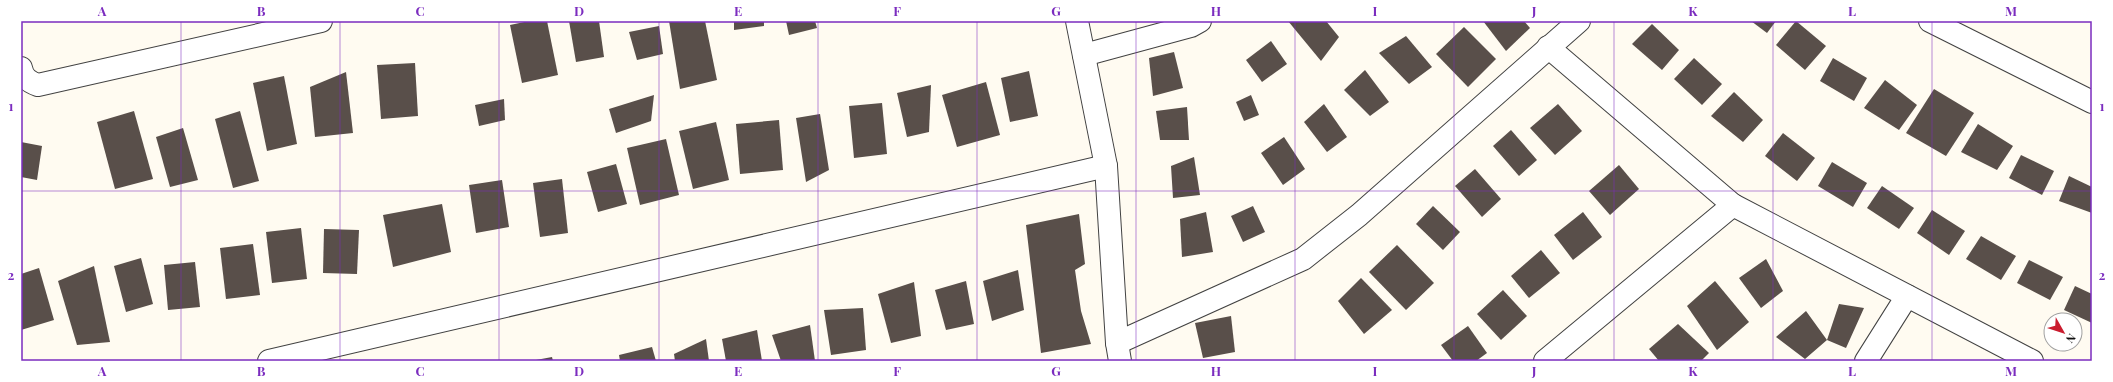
<svg xmlns="http://www.w3.org/2000/svg" width="2113" height="382" viewBox="0 0 2113 382" font-family="'Playfair Display',serif">
<rect width="100%" height="100%" fill="#fffbf1"/>
<!-- building -->
<g fill="#594f4a">
<polygon points="529,21 547,21 558,75 522,83 510,25"/>
<polygon points="569,21 599,21 604,57 576,62"/>
<polygon points="669,21 705,21 717,80 680,89"/>
<polygon points="734,21 764,21 764,26 734,30"/>
<polygon points="786,21 815,21 817,28 789,35"/>
<polygon points="1288,21 1326,21 1339,37 1321,61"/>
<polygon points="1483,21 1524,21 1530,28 1506,51"/>
<polygon points="1751,21 1776,21 1767,33"/>
<polygon points="1796,21 1826,46 1805,70 1776,45"/>
<polygon points="1652,24 1679,50 1662,70 1632,44"/>
<polygon points="659,26 663,54 637,60 629,32"/>
<polygon points="1464,27 1496,59 1468,87 1436,54"/>
<polygon points="1406,36 1432,67 1409,84 1379,53"/>
<polygon points="1271,41 1287,64 1262,82 1246,60"/>
<polygon points="1174,52 1183,88 1153,96 1149,58"/>
<polygon points="1694,58 1722,84 1702,105 1674,79"/>
<polygon points="1833,58 1867,78 1854,101 1820,81"/>
<polygon points="415,63 418,116 381,119 377,65"/>
<polygon points="1365,70 1389,102 1370,116 1344,90"/>
<polygon points="1029,71 1038,116 1010,122 1001,78"/>
<polygon points="346,72 353,133 315,137 310,87"/>
<polygon points="284,76 297,144 267,151 253,83"/>
<polygon points="1885,80 1917,105 1899,130 1864,108"/>
<polygon points="986,82 1000,135 957,147 942,95"/>
<polygon points="931,85 929,132 907,137 897,93"/>
<polygon points="1934,89 1974,113 1946,156 1906,133"/>
<polygon points="1734,92 1763,120 1743,142 1711,116"/>
<polygon points="654,95 651,121 616,133 609,109"/>
<polygon points="1251,95 1259,115 1244,121 1236,102"/>
<polygon points="504,99 505,120 479,126 475,105"/>
<polygon points="882,103 887,154 854,158 849,106"/>
<polygon points="1324,104 1347,137 1327,152 1304,122"/>
<polygon points="1558,104 1582,131 1555,155 1530,128"/>
<polygon points="1187,107 1189,140 1160,140 1156,111"/>
<polygon points="134,111 153,179 115,189 97,122"/>
<polygon points="240,111 259,181 233,188 215,119"/>
<polygon points="820,114 829,170 806,182 796,118"/>
<polygon points="779,120 783,170 740,174 736,124"/>
<polygon points="716,122 729,180 693,189 679,131"/>
<polygon points="1978,124 2013,146 1997,170 1961,152"/>
<polygon points="183,128 198,180 170,187 156,137"/>
<polygon points="1511,130 1537,160 1519,176 1493,146"/>
<polygon points="1783,133 1815,158 1797,181 1765,156"/>
<polygon points="1284,137 1305,169 1283,185 1261,153"/>
<polygon points="666,139 679,195 640,205 627,148"/>
<polygon points="21,142 42,146 37,180 21,177"/>
<polygon points="2021,155 2054,171 2042,195 2009,178"/>
<polygon points="1194,157 1200,195 1173,198 1171,166"/>
<polygon points="1832,162 1867,183 1853,207 1818,186"/>
<polygon points="616,164 627,204 598,212 587,172"/>
<polygon points="1619,165 1639,189 1610,215 1589,191"/>
<polygon points="1475,169 1501,199 1482,217 1455,186"/>
<polygon points="2069,176 2092,187 2092,213 2059,201"/>
<polygon points="562,179 568,233 540,237 533,183"/>
<polygon points="502,180 509,227 476,233 469,185"/>
<polygon points="1882,186 1914,208 1899,229 1867,208"/>
<polygon points="442,204 451,252 393,267 383,215"/>
<polygon points="1253,206 1265,232 1243,242 1231,216"/>
<polygon points="1433,206 1460,232 1443,250 1416,224"/>
<polygon points="1932,210 1965,231 1949,255 1917,233"/>
<polygon points="1206,212 1213,252 1182,257 1180,219"/>
<polygon points="1583,212 1602,237 1573,260 1554,235"/>
<polygon points="1079,214 1085,264 1075,270 1081,311 1091,344 1041,353 1026,225"/>
<polygon points="301,228 307,279 272,283 266,232"/>
<polygon points="324,229 359,230 357,274 323,273"/>
<polygon points="1981,236 2016,256 2001,280 1966,259"/>
<polygon points="253,244 260,295 226,299 220,248"/>
<polygon points="1397,245 1434,283 1406,310 1369,272"/>
<polygon points="1541,250 1560,273 1529,298 1511,276"/>
<polygon points="141,258 153,304 126,312 114,266"/>
<polygon points="1766,259 1783,291 1761,308 1739,278"/>
<polygon points="2029,260 2063,277 2050,300 2017,283"/>
<polygon points="195,262 200,307 168,310 164,265"/>
<polygon points="94,266 110,342 77,345 58,281"/>
<polygon points="39,268 54,320 21,330 21,274"/>
<polygon points="1018,270 1024,310 992,321 983,281"/>
<polygon points="1361,278 1392,310 1364,334 1338,301"/>
<polygon points="966,281 974,324 946,330 935,290"/>
<polygon points="1715,281 1749,322 1717,350 1687,306"/>
<polygon points="914,282 921,336 891,343 878,294"/>
<polygon points="2075,286 2092,294 2092,323 2064,310"/>
<polygon points="1503,290 1527,316 1501,340 1477,314"/>
<polygon points="1839,304 1864,308 1846,348 1827,340 1805,359 1776,337 1806,311 1827,340"/>
<polygon points="863,308 866,350 831,355 824,310"/>
<polygon points="1231,316 1235,352 1203,358 1195,323"/>
<polygon points="1678,324 1709,353 1701,361 1659,361 1649,349"/>
<polygon points="810,325 815,361 781,361 772,335"/>
<polygon points="1468,326 1487,353 1476,361 1453,361 1441,345"/>
<polygon points="757,330 762,361 726,361 722,339"/>
<polygon points="706,339 709,361 675,361 674,354"/>
<polygon points="652,347 656,361 620,361 619,355"/>
<polygon points="552,357 553,361 536,361 536,360"/>
</g>
<g fill="none" stroke-linecap="round" stroke-linejoin="round">
<defs>
<g id="street">
<polyline points="1077,21 1106,166 1117,343 1120,361"/>
<polyline points="1930,21 2092,102"/>
<polyline points="1548,47 1733,205 2032,361"/>
<polyline points="1084,55 1191,26 1200,21"/>
<path d="M21,68C23,78 29,82 38,85L321,21"/>
<polyline points="1117,343 1303,259 1359,215 1579,21"/>
<polyline points="269,361 1106,166"/>
<polyline points="1545,361 1733,205"/>
<polyline points="1866,361 1907,296"/>
</g>
</defs>
<!-- street casing -->
<use href="#street" stroke="#424242" stroke-width="24"/>
<!-- street -->
<use href="#street" stroke="#fff" stroke-width="22"/>
</g>
<!-- grid -->
<path fill="none" stroke="#7b2cbf" stroke-width="1" stroke-opacity="0.55" d="M181,21V361M340,21V361M499,21V361M659,21V361M818,21V361M977,21V361M1136,21V361M1295,21V361M1454,21V361M1614,21V361M1773,21V361M1932,21V361M21,191H2092"/>
<!-- border -->
<rect width="2113" height="382" fill="none" stroke="#ffffff" stroke-width="44"/>
<!-- north arrow -->
<g transform="translate(2063 332) rotate(129)"><circle r="19" fill="#ffffff" stroke="#9f9f9f"/>
<path d="M0-3L7 15L0 10L-7 15Z" fill="#ca1c2e"/>
<text y="-6" font-size="11" font-weight="bold" text-anchor="middle" fill="#0f0f0f">N</text>
</g>
<rect x="22" y="22" width="2069" height="338" fill="none" stroke="#7b2cbf" stroke-width="1.5"/>
<g font-size="13" text-anchor="middle" font-weight="bold" fill="#7b2cbf">
<text x="102" y="16">A</text>
<text x="261" y="16">B</text>
<text x="420" y="16">C</text>
<text x="579" y="16">D</text>
<text x="738" y="16">E</text>
<text x="897" y="16">F</text>
<text x="1056" y="16">G</text>
<text x="1216" y="16">H</text>
<text x="1375" y="16">I</text>
<text x="1534" y="16">J</text>
<text x="1693" y="16">K</text>
<text x="1852" y="16">L</text>
<text x="2011" y="16">M</text>
<text x="11" y="111">1</text>
<text x="2102" y="111">1</text>
<text x="11" y="280">2</text>
<text x="2102" y="280">2</text>
<text x="102" y="376">A</text>
<text x="261" y="376">B</text>
<text x="420" y="376">C</text>
<text x="579" y="376">D</text>
<text x="738" y="376">E</text>
<text x="897" y="376">F</text>
<text x="1056" y="376">G</text>
<text x="1216" y="376">H</text>
<text x="1375" y="376">I</text>
<text x="1534" y="376">J</text>
<text x="1693" y="376">K</text>
<text x="1852" y="376">L</text>
<text x="2011" y="376">M</text>
</g>
</svg>
